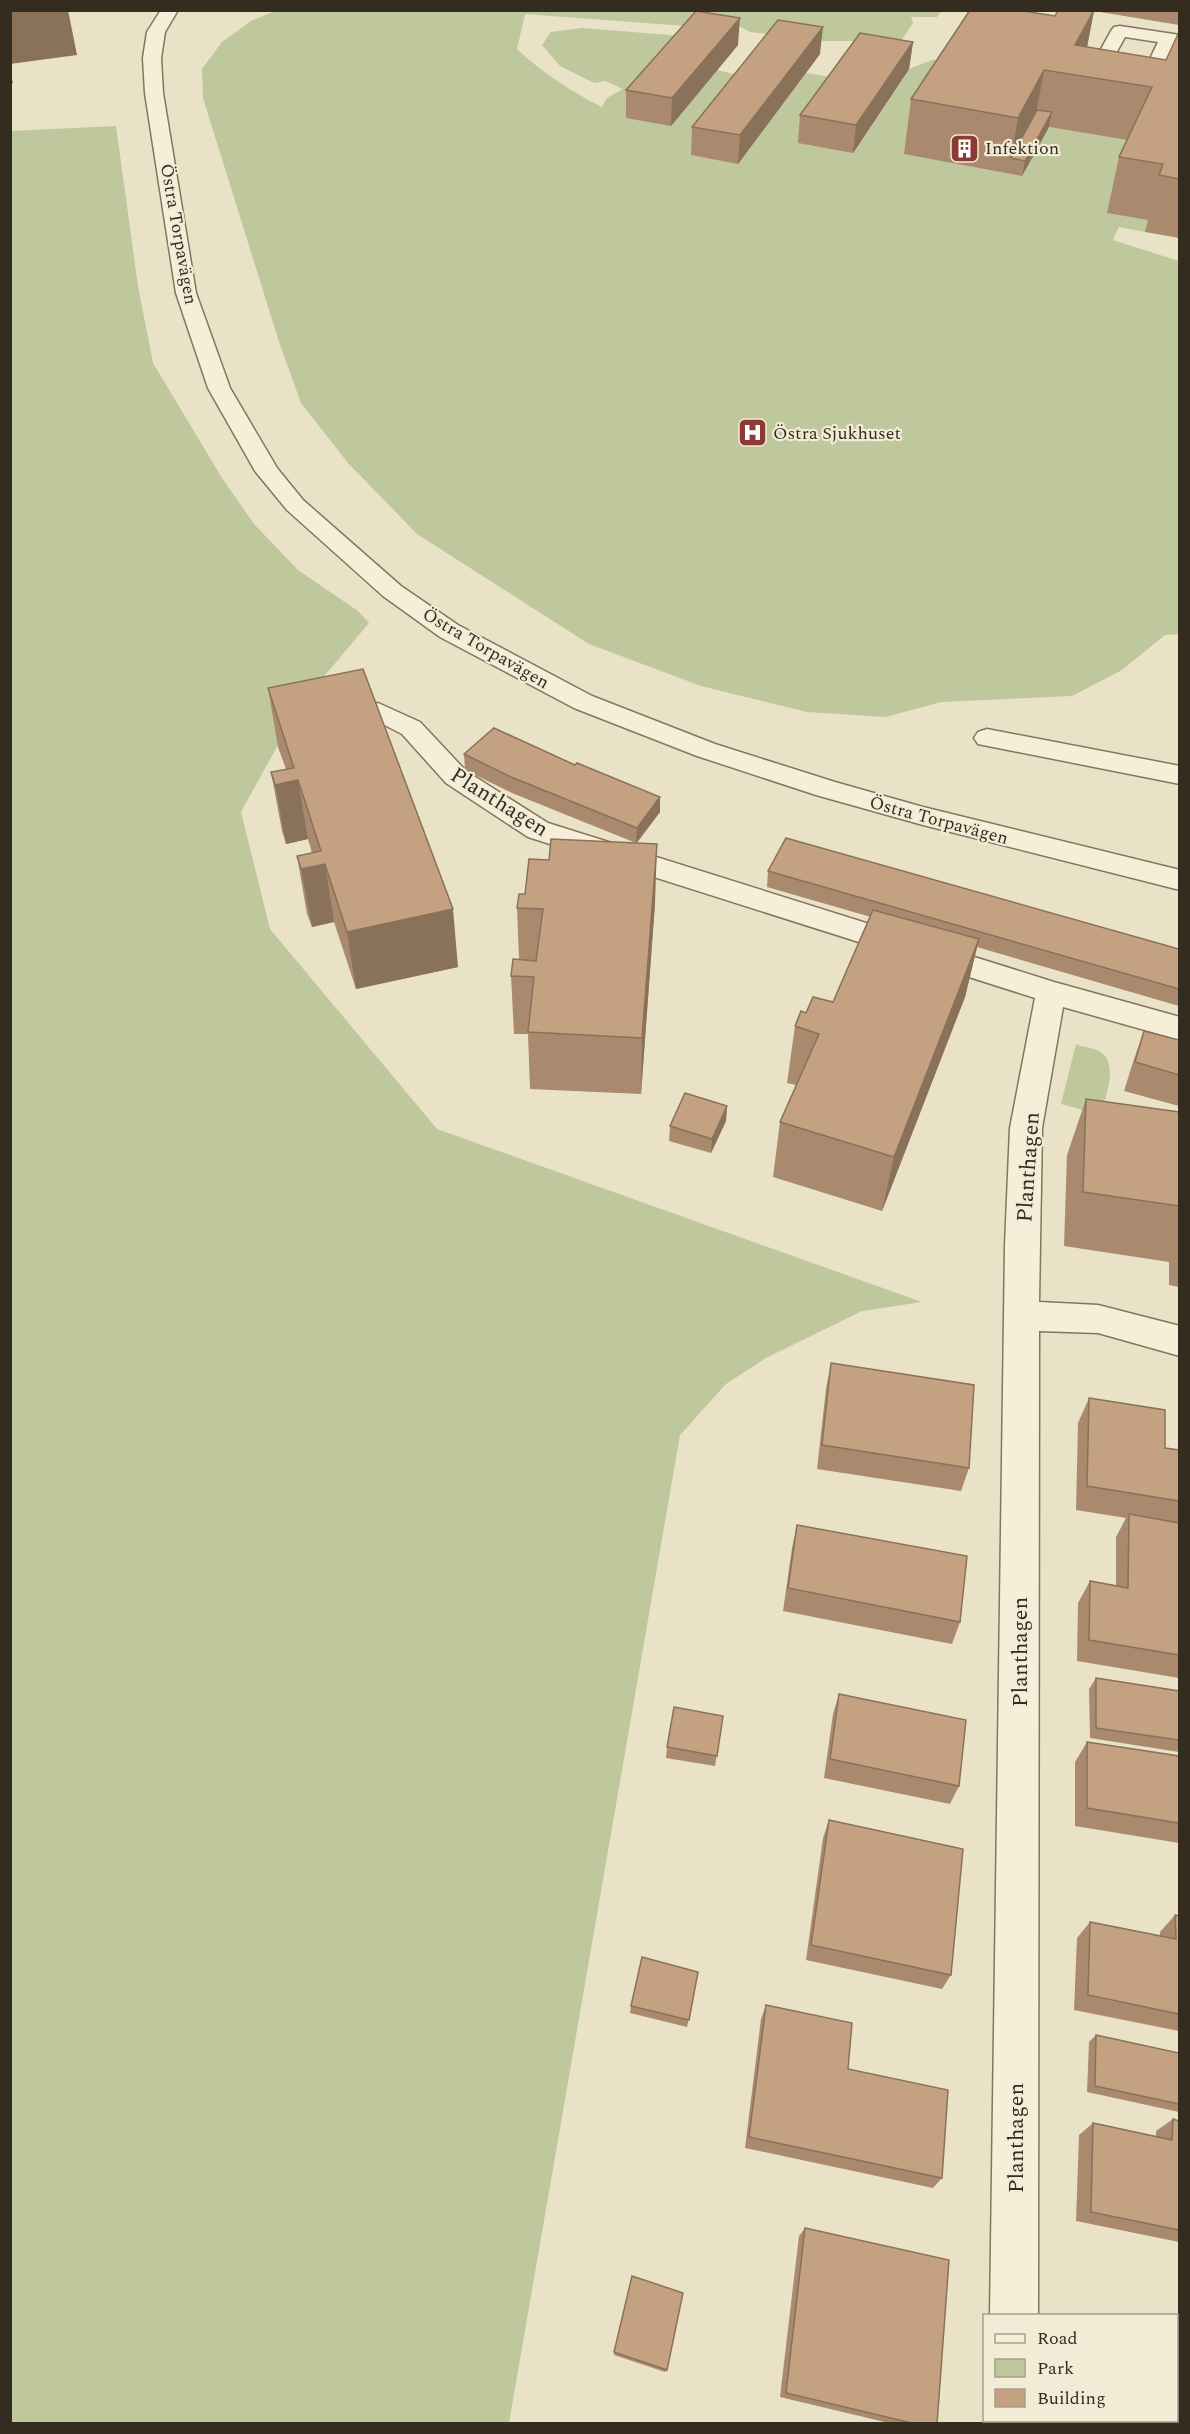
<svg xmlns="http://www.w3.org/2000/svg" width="1190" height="2434" viewBox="0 0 1190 2434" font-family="Spectral,serif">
<rect width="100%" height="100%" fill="#eae2c7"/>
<!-- green -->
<g fill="#bfc79c">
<path d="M275,11H941L937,17H911L913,23L901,41H824L750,32L735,24L698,27L525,14L517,49C543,73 570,91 602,107L607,98L623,89L605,81L594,83L560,66L542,45L551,32L582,28L695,37L718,70L751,79L692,155L738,163L806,73L843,79L909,69L932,60L951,58L1049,127L1140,142L1108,213L1150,220L1145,232L1119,227L1113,240L1179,261V634L1165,635L1122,670L1072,696L941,702L886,717L807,712L701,686L589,644L417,534L348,463L301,403L279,342L203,98L202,69L222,42L251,21Z"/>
<polygon points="116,126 138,286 153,363 222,478 254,524 298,570 358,611 369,623 300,705 241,812 270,929 437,1129 922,1302 862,1311 766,1358 726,1384 680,1435 509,2423 11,2424 10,131"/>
<path d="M1076,1044C1083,1047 1093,1048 1099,1051C1120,1063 1105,1097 1101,1115L1061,1104Z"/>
</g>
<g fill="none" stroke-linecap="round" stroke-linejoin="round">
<defs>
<g id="minor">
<polygon points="161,10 178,10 165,32 161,58 163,93 196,293 230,388 277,468 303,500 401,586 458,625 592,696 715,744 835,782 923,807 1180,870 1180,890 923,825 816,795 697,756 574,708 440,637 383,596 287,510 255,471 208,388 176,293 145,93 143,58 147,32"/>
<polygon points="1120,26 1180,35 1180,45 1175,44 1146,103 1134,103 1131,99 1158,42 1125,37 1094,93 1082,93 1079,89 1111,31 1114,27"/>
<polygon points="378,703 420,722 466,771 548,823 1054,982 1180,1017 1180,1040 1063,1007 1042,1128 1039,1302 1098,1305 1180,1326 1180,1356 1098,1333 1039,1331 1038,2316 990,2316 1005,1245 1010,1128 1035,998 528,837 446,783 402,734 369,717 365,711 369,705"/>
<polygon points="987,729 1180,766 1180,784 978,744 974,738 978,732"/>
<rect x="988" y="2420" width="50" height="4"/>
</g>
</defs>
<!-- minor casing -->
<use href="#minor" stroke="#84755e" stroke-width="3"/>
<!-- minor -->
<use href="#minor" fill="#f5efda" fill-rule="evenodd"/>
</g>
<!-- wall -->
<g fill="#a98a6f">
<polygon points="1058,10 1179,10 1179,25 1094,11 1087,47 1166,60 1179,32 1179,238 1145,232 1148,220 1107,213 1119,157 1127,140 1049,127 1022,176 904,154 911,99 1055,16"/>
<polygon points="913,42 909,69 853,153 798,143 800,115"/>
<polygon points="738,45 671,126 626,118 626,90"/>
<polygon points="820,54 738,164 691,155 692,127"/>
<polygon points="268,688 458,967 356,989 334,922 312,927 307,914 297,856 312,853 308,839 286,844 282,831 271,772 286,769 278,747"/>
<polygon points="464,754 660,812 637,843 655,903 641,1094 530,1089 528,1034 514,1034 511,976 519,959 517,908 525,894 549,860 636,843 512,793 465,770"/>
<polygon points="768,871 1179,949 1179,1006 977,947 965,997 882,1211 773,1177 780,1122 796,1085 787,1083 795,1026 806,1013 833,1002 871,917 767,887"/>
<polygon points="1144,1031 1179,1040 1179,1106 1124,1091 1134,1059"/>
<polygon points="1086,1099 1179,1112 1179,1287 1169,1285 1169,1262 1064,1246 1067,1155"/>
<polygon points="727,1106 726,1121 711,1153 669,1141 670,1126"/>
<polygon points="831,1363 969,1468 961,1491 817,1469 826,1389"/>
<polygon points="1089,1398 1165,1448 1179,1450 1179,1678 1077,1661 1078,1603 1090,1581 1116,1586 1116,1537 1126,1518 1076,1510 1078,1423"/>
<polygon points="797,1525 960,1622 952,1644 783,1611 792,1548"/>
<polygon points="1096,1678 1179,1691 1179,1752 1090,1738 1089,1689"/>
<polygon points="839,1694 959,1786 950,1804 824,1778 833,1714"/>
<polygon points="723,1716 715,1766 666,1758 667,1747"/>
<polygon points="1087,1742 1179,1756 1179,1843 1075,1826 1075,1762"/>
<polygon points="829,1820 951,1975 942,1989 806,1960 823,1838"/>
<polygon points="1175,1915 1179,1916 1179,2031 1074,2010 1077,1938 1090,1922 1160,1936 1160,1932"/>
<polygon points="698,1972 687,2027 630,2013 631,2006"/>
<polygon points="766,2005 848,2069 942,2178 933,2188 745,2148 761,2019"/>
<polygon points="1096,2035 1179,2053 1179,2112 1087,2092 1089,2042"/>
<polygon points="1173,2119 1179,2121 1179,2242 1076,2221 1079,2135 1093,2123 1156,2137 1156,2131"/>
<polygon points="805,2228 937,2424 893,2424 780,2397 799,2236"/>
<polygon points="614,2352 667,2370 665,2372 614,2355"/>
<polygon points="1076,2421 1176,2421 1179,2424 1076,2424"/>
</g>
<!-- shaded-wall -->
<g fill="#89715a">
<polygon points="10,10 68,10 77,55 10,64"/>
<polygon points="1094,10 1084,63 1075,45"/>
<polygon points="740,18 738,45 671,126 672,98"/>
<polygon points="823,27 820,54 738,164 740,135"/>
<polygon points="913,42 909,69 853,153 856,125"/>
<polygon points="1044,70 1034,125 1011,158 1018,118"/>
<polygon points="10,71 13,83 10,84"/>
<polygon points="1052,112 1049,127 1022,176 1025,161"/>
<polygon points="298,780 308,839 286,844 275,785"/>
<polygon points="660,797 660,812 636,843 637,828"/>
<polygon points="657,844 655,903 641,1094 642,1038"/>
<polygon points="325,864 334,922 312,927 301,869"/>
<polygon points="453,909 458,967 356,989 347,932"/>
<polygon points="979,939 965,997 882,1211 894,1157"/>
<polygon points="727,1106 726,1121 711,1153 712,1139"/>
</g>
<!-- building -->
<g fill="#c4a181" stroke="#89715a" stroke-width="1.5">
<polygon points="970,10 1017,10 1055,16 1058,10 1094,10 1075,45 1166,60 1179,32 1179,179 1159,175 1163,164 1119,157 1152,87 1044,70 1018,118 911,99"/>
<polygon points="696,11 740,18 672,98 626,90"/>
<polygon points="778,20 823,27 740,135 692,127"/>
<polygon points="860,33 913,42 856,125 800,115"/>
<polygon points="1037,110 1052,112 1025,161 1011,158"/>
<polygon points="363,669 453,909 347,932 325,864 301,869 297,856 321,851 298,780 275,785 271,772 294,768 268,688"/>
<polygon points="494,728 575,765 577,763 660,797 637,828 511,777 464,754"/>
<polygon points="786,838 1179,949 1179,989 768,871"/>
<polygon points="551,839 657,844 642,1038 528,1032 534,977 511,976 513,959 536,961 543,909 517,908 519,894 525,894 529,859 549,860"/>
<polygon points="873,910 979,939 894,1157 780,1122 819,1034 795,1026 801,1011 806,1013 813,997 833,1002"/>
<polygon points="1144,1031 1179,1040 1179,1075 1135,1062"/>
<polygon points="685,1093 727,1106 712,1139 670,1126"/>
<polygon points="1086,1099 1179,1112 1179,1206 1083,1192"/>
<polygon points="831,1363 974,1385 969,1468 822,1445"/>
<polygon points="1089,1398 1165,1410 1165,1448 1179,1450 1179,1501 1087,1486"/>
<polygon points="1129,1514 1179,1523 1179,1655 1089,1640 1090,1581 1128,1588"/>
<polygon points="797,1525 967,1556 960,1622 788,1588"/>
<polygon points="1096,1678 1179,1691 1179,1740 1096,1728"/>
<polygon points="839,1694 966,1720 959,1786 830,1759"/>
<polygon points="674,1707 723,1716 717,1756 667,1747"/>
<polygon points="1087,1742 1179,1756 1179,1823 1087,1808"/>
<polygon points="829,1820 963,1849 951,1975 811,1945"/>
<polygon points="1175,1915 1179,1916 1179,2014 1088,1995 1090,1922 1176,1939"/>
<polygon points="642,1957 698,1972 689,2020 631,2006"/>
<polygon points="766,2005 852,2023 848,2069 948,2090 942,2178 749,2137"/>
<polygon points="1096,2035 1179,2053 1179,2104 1095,2086"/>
<polygon points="1173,2119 1179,2121 1179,2230 1091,2212 1093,2123 1172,2140"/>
<polygon points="805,2228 949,2260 937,2424 916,2424 786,2393"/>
<polygon points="632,2276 683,2293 667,2370 614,2352"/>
<polygon points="1176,2372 1179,2372 1179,2424 1092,2424 1092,2421 1176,2421"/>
</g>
<!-- icons -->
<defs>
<symbol id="building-square" viewBox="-11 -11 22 22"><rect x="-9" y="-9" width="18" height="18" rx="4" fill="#8c3a35" stroke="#f2ecd6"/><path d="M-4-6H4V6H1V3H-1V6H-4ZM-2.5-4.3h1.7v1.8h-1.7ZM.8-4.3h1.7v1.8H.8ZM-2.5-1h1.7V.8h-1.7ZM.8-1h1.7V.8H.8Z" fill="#fff"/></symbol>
<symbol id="hospital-square" viewBox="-11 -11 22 22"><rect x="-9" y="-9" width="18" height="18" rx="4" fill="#8c3a35" stroke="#f2ecd6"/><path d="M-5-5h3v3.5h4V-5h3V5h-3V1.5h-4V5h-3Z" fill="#fff"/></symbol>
</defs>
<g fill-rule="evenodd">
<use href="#building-square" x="948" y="132" width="33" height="33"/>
<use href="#hospital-square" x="736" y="416" width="33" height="33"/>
</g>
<g text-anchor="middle" stroke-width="4.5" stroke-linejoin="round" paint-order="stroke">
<!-- far-poi labels -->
<g font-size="18" fill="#352c20" stroke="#f2ecd6" text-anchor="start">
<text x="985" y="154">Infektion</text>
<text x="773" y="439">Östra Sjukhuset</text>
</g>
<!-- far-street labels -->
<g font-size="18" fill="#352c20" stroke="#f2ecd6">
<text transform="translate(179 234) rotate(80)" y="6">Östra Torpavägen</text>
<text transform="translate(486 648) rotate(30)" y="6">Östra Torpavägen</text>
<text transform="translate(939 820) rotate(15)" y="6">Östra Torpavägen</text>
</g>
<!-- street labels -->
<g font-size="22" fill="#352c20" stroke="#f2ecd6">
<text transform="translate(500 801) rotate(32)" y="8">Planthagen</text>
<text transform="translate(1027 1167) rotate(-86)" y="8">Planthagen</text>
<text transform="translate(1019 1652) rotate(-90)" y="8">Planthagen</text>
<text transform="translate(1015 2138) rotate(-90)" y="8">Planthagen</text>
</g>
</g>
<!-- border -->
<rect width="1190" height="2434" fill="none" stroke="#352c20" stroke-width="24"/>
<!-- legend -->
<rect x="983" y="2314" width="195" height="108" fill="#f2ecd6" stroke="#a69f8d" stroke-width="1.5"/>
<rect x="995" y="2334" width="30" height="9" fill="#f5efda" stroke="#a69f8d" stroke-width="1.5"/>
<text x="1037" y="2344" font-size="18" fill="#352c20">Road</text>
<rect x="995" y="2359" width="30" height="18" fill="#bfc79c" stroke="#a69f8d" stroke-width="1.5"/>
<text x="1037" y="2374" font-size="18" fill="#352c20">Park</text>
<rect x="995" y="2389" width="30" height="18" fill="#c4a181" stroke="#a69f8d" stroke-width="1.5"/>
<text x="1037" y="2404" font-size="18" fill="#352c20">Building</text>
</svg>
